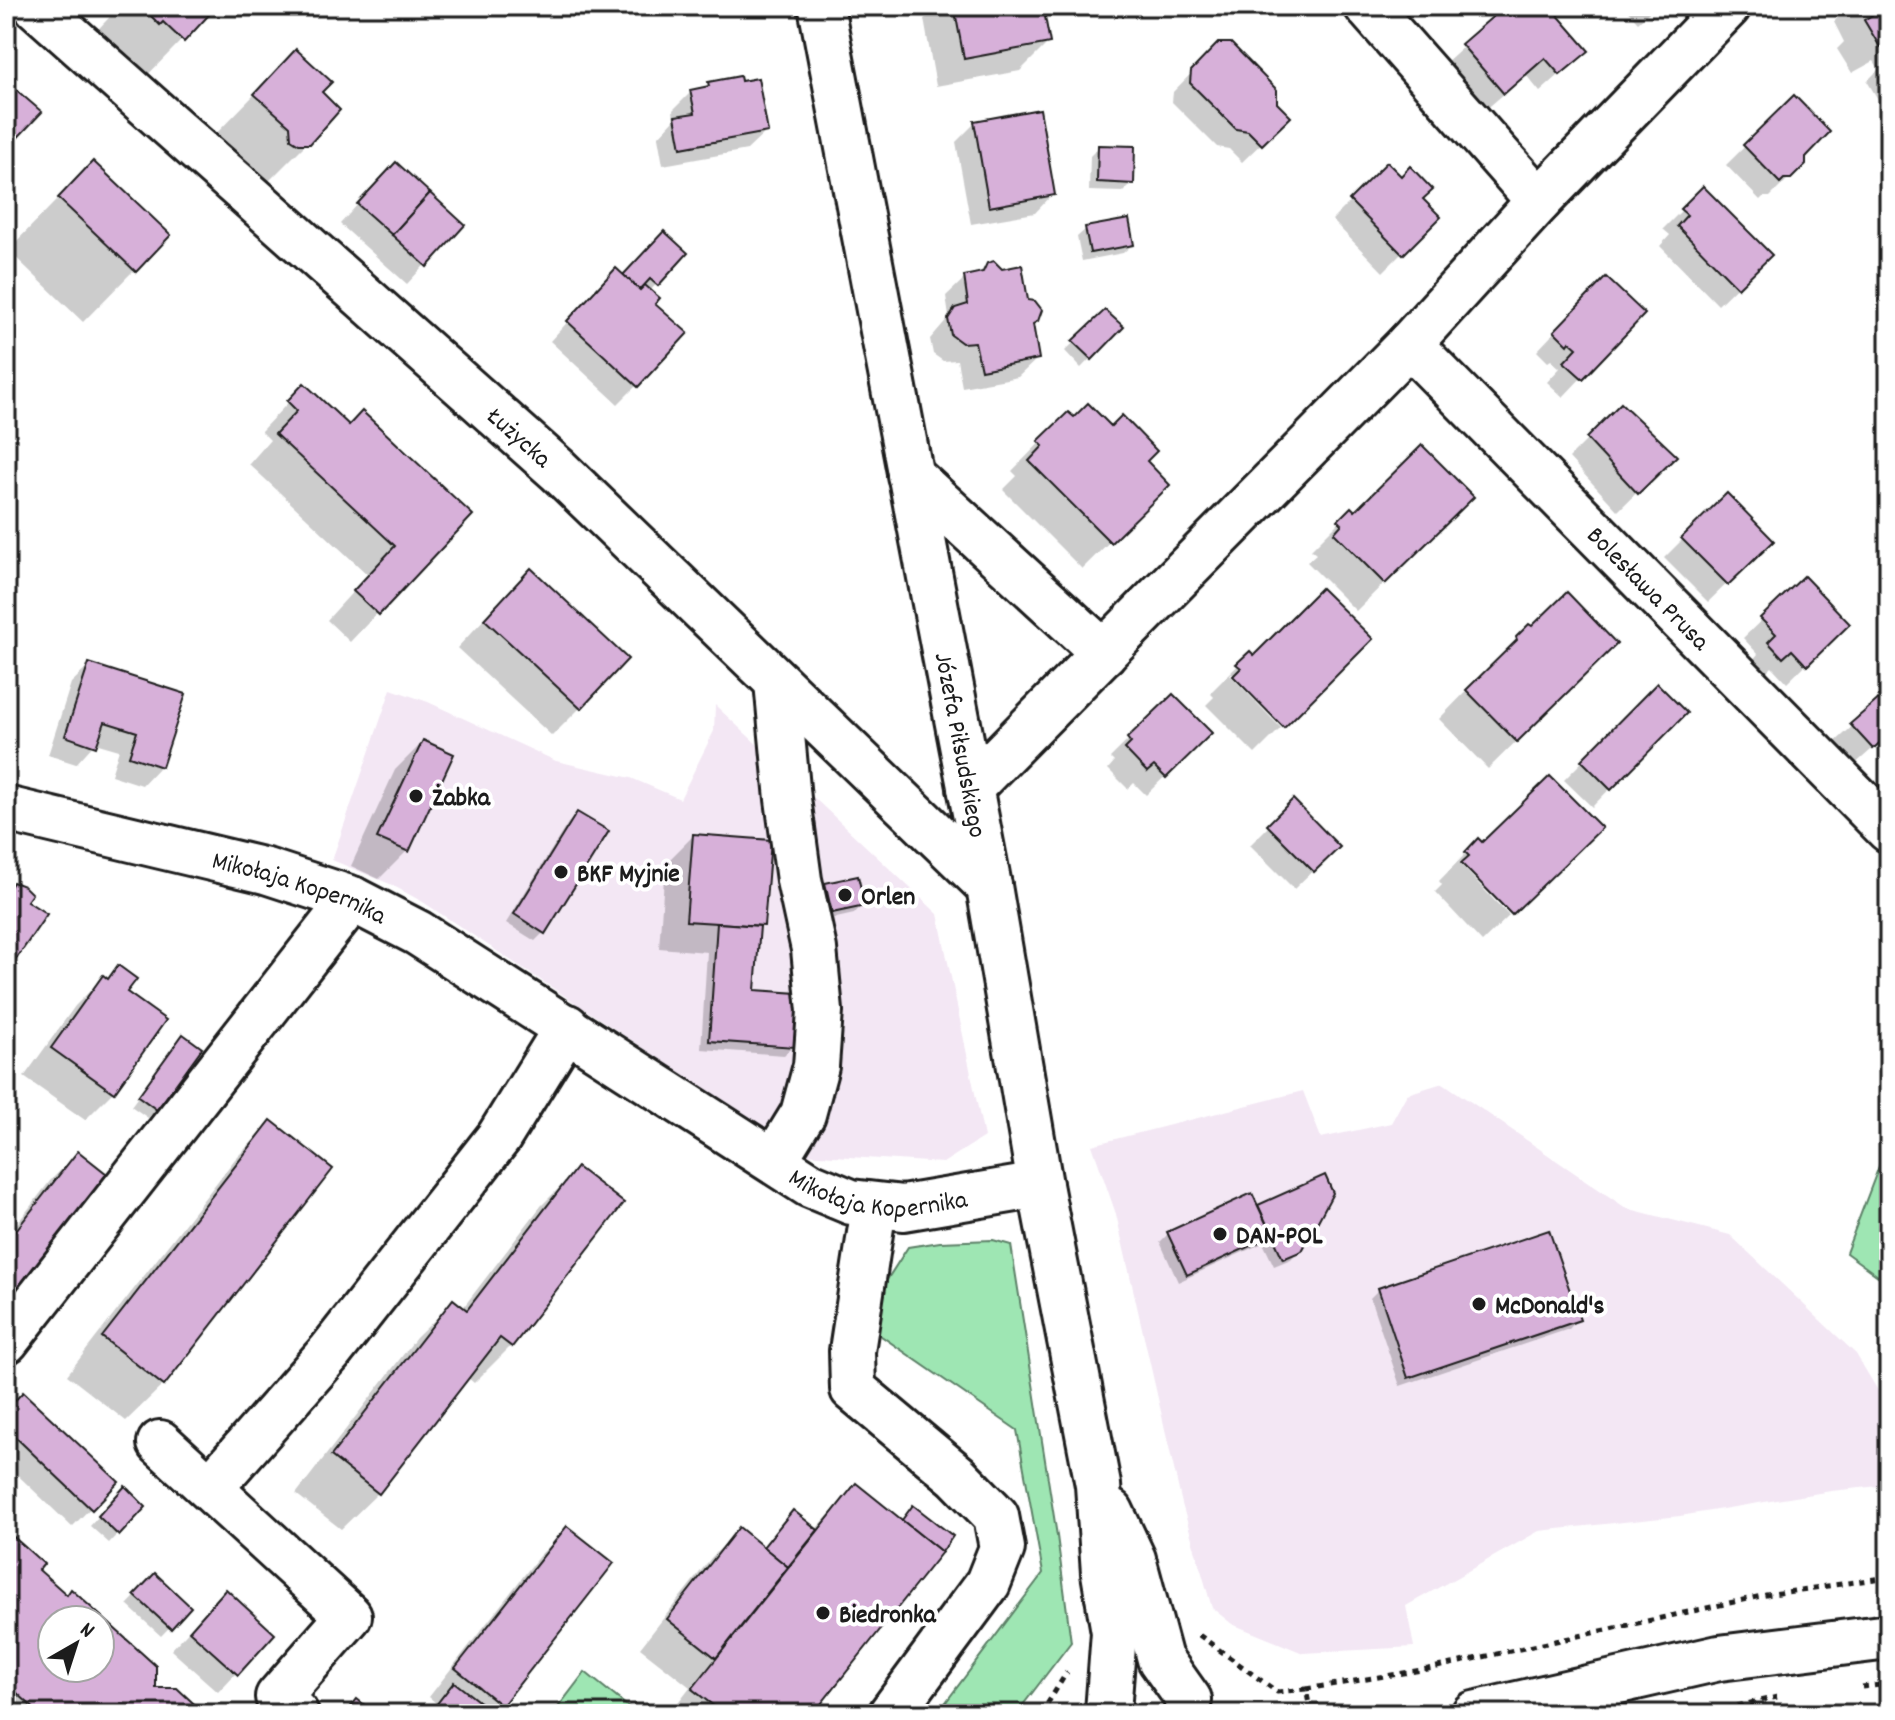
<svg xmlns="http://www.w3.org/2000/svg" width="1895" height="1720" viewBox="0 0 1895 1720" font-family="Dekko,sans-serif">
<rect width="100%" height="100%" fill="#fff"/>
<filter id="ink" filterUnits="userSpaceOnUse"><feTurbulence type="fractalNoise" baseFrequency=".0125" numOctaves="2"/><feDisplacementMap in="SourceGraphic" scale="16" xChannelSelector="R" yChannelSelector="G"/><feConvolveMatrix kernelMatrix="1 2 1 2 8 2 1 2 1" color-interpolation-filters="sRGB"/></filter>
<g filter="url(#ink)">
<!-- built -->
<g fill="#f3e7f4">
<polygon points="391,689 428,702 556,761 631,778 680,799 714,731 715,705 938,914 984,1137 943,1163 803,1154 423,902 390,884 332,860"/>
<polygon points="1443,1083 1626,1208 1730,1235 1856,1354 1889,1409 1889,1485 1831,1491 1680,1516 1539,1531 1406,1606 1414,1647 1303,1653 1232,1624 1212,1608 1182,1504 1116,1214 1092,1145 1303,1091 1321,1138 1391,1123 1407,1094"/>
</g>
<!-- green -->
<g fill="#9ee6b3" stroke="#5d8168" stroke-width="2">
<polygon points="1889,1140 1889,1284 1846,1253"/>
<polygon points="993,1240 1011,1245 1057,1536 1071,1642 1016,1714 937,1714 1043,1573 1017,1430 874,1331 883,1286 908,1247 940,1242"/>
<polygon points="585,1672 637,1714 553,1714"/>
</g>
<!-- shadow -->
<g fill="#0003" fill-rule="evenodd">
<polygon points="120,6 215,6 131,92 89,39"/>
<polygon points="925,6 1041,6 1048,43 1020,71 936,86 924,19 927,17"/>
<polygon points="1508,6 1547,6 1586,51 1540,92 1526,75 1484,111 1444,64"/>
<polygon points="1623,6 1656,6 1638,22"/>
<polygon points="1847,6 1889,6 1889,95 1879,101 1867,81 1879,69 1874,61 1852,73 1837,49 1844,42 1834,22"/>
<polygon points="1219,45 1269,136 1242,162 1229,149 1217,147 1172,102 1173,92"/>
<polygon points="296,52 319,92 308,142 256,194 204,146"/>
<polygon points="709,84 766,132 747,150 663,165 658,137 674,120 673,110 691,92 704,89"/>
<polygon points="1794,98 1804,163 1770,197 1763,197 1760,200 1726,165"/>
<polygon points="975,123 1053,194 1035,213 971,224 956,142"/>
<polygon points="1099,147 1132,183 1123,192 1089,191 1090,156"/>
<polygon points="93,163 134,270 83,322 8,250"/>
<polygon points="1387,165 1438,217 1383,272 1332,220"/>
<polygon points="377,183 462,225 407,284 340,224"/>
<polygon points="1703,189 1769,255 1718,305 1660,246 1670,235 1663,229"/>
<polygon points="1086,229 1132,245 1123,253 1082,261 1077,237"/>
<polygon points="685,253 650,291 652,304 637,385 618,404 550,341 598,289"/>
<polygon points="988,264 1026,302 1037,359 1018,377 962,387 957,360 943,361 933,354 930,339 949,317 946,296 965,278 977,275"/>
<polygon points="1587,298 1642,314 1563,397 1547,382 1560,368 1551,360 1548,362 1537,351"/>
<polygon points="1105,312 1121,327 1081,368 1065,351"/>
<polygon points="304,386 349,427 470,515 350,642 327,620 368,575 249,464 270,440 261,431"/>
<polygon points="1621,406 1674,456 1618,511 1569,458"/>
<polygon points="1068,414 1144,461 1167,485 1082,569 1003,490 1017,476 1012,471"/>
<polygon points="1727,495 1771,541 1708,602 1664,558"/>
<polygon points="1471,497 1356,611 1307,562 1316,554 1311,550 1351,510 1355,514"/>
<polygon points="1804,579 1847,624 1787,683 1772,667 1764,675 1751,662 1758,654 1743,638"/>
<polygon points="503,599 580,708 552,736 457,648"/>
<polygon points="1529,627 1615,644 1488,769 1439,719"/>
<polygon points="1250,654 1254,658 1284,725 1234,674 1229,674"/>
<polygon points="90,665 183,695 160,766 142,785 111,775 119,750 95,743 76,764 48,755 71,683"/>
<polygon points="1229,674 1281,728 1255,754 1206,705 1214,697 1210,693"/>
<polygon points="1657,686 1684,713 1592,807 1564,780"/>
<polygon points="1889,693 1889,734 1853,766 1833,744"/>
<polygon points="1173,696 1209,733 1146,795 1134,783 1128,789 1108,769 1114,762 1110,758"/>
<polygon points="423,742 407,851 379,879 351,866 395,770"/>
<polygon points="1293,802 1337,847 1294,889 1250,845"/>
<polygon points="577,814 544,932 535,941 506,923 568,823"/>
<polygon points="693,836 762,926 757,930 753,992 793,1046 784,1055 701,1049 707,952 659,948 665,864"/>
<polygon points="1478,841 1512,913 1461,861 1459,863 1509,916 1482,942 1435,892 1442,885 1439,881"/>
<polygon points="826,885 862,905 854,914 823,921 817,894"/>
<polygon points="119,968 124,993 113,1092 85,1120 24,1077 75,1006 103,978 106,980"/>
<polygon points="183,1036 157,1109 148,1118 131,1106"/>
<polygon points="271,1123 163,1385 126,1421 67,1375 235,1159"/>
<polygon points="78,1153 6,1301 6,1238 50,1181"/>
<polygon points="577,1170 511,1346 474,1383 467,1377 378,1493 341,1529 296,1494 416,1338 453,1302 462,1309 541,1206"/>
<polygon points="1324,1178 1300,1249 1291,1259 1274,1266 1263,1243 1178,1282 1160,1242 1168,1234 1257,1208"/>
<polygon points="1379,1289 1577,1320 1569,1329 1400,1386 1370,1298"/>
<polygon points="6,1412 116,1482 72,1527 6,1464"/>
<polygon points="856,1486 810,1714 669,1714 690,1687 640,1648 711,1558 739,1530 762,1549 815,1530"/>
<polygon points="116,1497 143,1507 109,1543 90,1526"/>
<polygon points="567,1529 501,1704 491,1714 427,1714 436,1703 429,1697 539,1556"/>
<path d="M7,1534L41,1564L36,1570L66,1597L71,1592L154,1666L155,1689L202,1714H6ZM52,1620H100V1668H52Z"/>
<polygon points="155,1576 189,1607 161,1636 127,1605"/>
<polygon points="207,1611 272,1635 218,1692 171,1650"/>
</g>
<!-- building -->
<g fill="#d7b0d9" stroke="#1c1c1c" stroke-width="2" fill-rule="evenodd">
<polygon points="149,6 217,6 184,42 163,22 160,25 147,12 151,8"/>
<polygon points="954,6 1043,6 1050,43 964,59"/>
<polygon points="1505,6 1550,6 1589,51 1560,75 1545,58 1504,94 1461,44"/>
<polygon points="1866,6 1889,6 1889,42 1880,47 1864,20 1872,15"/>
<polygon points="1218,43 1231,43 1277,90 1277,103 1291,117 1262,145 1248,131 1236,129 1190,83 1191,71"/>
<polygon points="296,49 332,82 322,92 340,110 310,144 299,144 291,139 290,126 254,94"/>
<polygon points="740,76 741,81 758,78 768,132 681,148 675,116 695,113 690,90 709,86 708,82"/>
<polygon points="6,81 42,112 6,150 16,158 6,169"/>
<polygon points="1794,95 1830,132 1806,157 1806,164 1791,179 1784,179 1780,183 1743,145"/>
<polygon points="1040,109 1055,195 989,207 974,121"/>
<polygon points="1098,145 1135,146 1134,184 1097,182"/>
<polygon points="93,161 171,235 136,272 58,198"/>
<polygon points="396,162 430,193 392,235 357,204"/>
<polygon points="1387,162 1401,176 1410,166 1433,190 1423,199 1441,217 1403,255 1349,200"/>
<polygon points="1703,186 1772,255 1738,288 1677,226 1687,215 1680,209"/>
<polygon points="430,193 465,225 427,267 392,235"/>
<polygon points="1129,219 1134,245 1090,253 1085,227"/>
<polygon points="664,231 688,253 658,286 650,279 640,290 623,275"/>
<polygon points="994,261 1002,269 1022,265 1028,300 1035,301 1042,310 1038,321 1033,324 1039,359 981,370 975,342 962,343 951,335 948,319 955,308 968,304 964,276 983,272 987,263"/>
<polygon points="616,268 640,290 645,285 660,298 655,304 688,333 638,387 567,321"/>
<polygon points="1606,277 1645,314 1583,379 1564,362 1577,348 1570,342 1568,345 1554,331"/>
<polygon points="1105,310 1124,327 1092,360 1072,341"/>
<polygon points="304,383 349,425 362,411 473,515 379,615 353,591 395,546 275,434 297,411 287,401"/>
<polygon points="1088,403 1111,426 1122,415 1157,451 1147,461 1170,485 1111,543 1029,461 1043,446 1038,441 1068,412 1074,417"/>
<polygon points="1621,403 1677,456 1638,494 1586,438"/>
<polygon points="1422,445 1474,497 1385,584 1334,533 1342,524 1338,520 1351,507 1355,511"/>
<polygon points="1727,493 1774,541 1728,585 1681,538"/>
<polygon points="531,568 628,659 581,709 484,619"/>
<polygon points="1804,576 1850,624 1807,666 1792,650 1783,658 1768,642 1776,634 1760,618"/>
<polygon points="1321,588 1373,639 1284,728 1233,676 1241,668 1236,664 1250,651 1254,655"/>
<polygon points="1567,592 1617,644 1517,742 1466,690 1517,640 1516,637 1529,624 1532,626"/>
<polygon points="89,663 186,694 162,767 129,756 137,732 105,722 96,747 65,736"/>
<polygon points="1657,683 1687,713 1611,790 1581,760"/>
<polygon points="1889,690 1889,734 1873,749 1850,724"/>
<polygon points="1173,694 1212,733 1166,778 1154,766 1147,772 1125,749 1131,743 1127,738"/>
<polygon points="423,740 454,754 409,852 377,838"/>
<polygon points="1550,776 1602,828 1512,915 1461,863 1469,856 1465,852 1478,838 1482,842"/>
<polygon points="1293,799 1340,847 1314,872 1267,825"/>
<polygon points="577,812 609,831 545,934 514,914"/>
<polygon points="693,834 771,840 764,926 686,921"/>
<polygon points="858,876 865,906 832,913 825,883"/>
<polygon points="13,882 24,886 32,894 27,901 47,914 6,974 6,887 9,889"/>
<polygon points="717,923 760,926 755,990 798,993 795,1047 709,1041"/>
<polygon points="118,965 137,979 127,992 166,1020 114,1093 51,1048 103,975 108,979"/>
<polygon points="183,1034 202,1048 157,1110 138,1096"/>
<polygon points="271,1120 333,1169 164,1386 102,1337"/>
<polygon points="78,1151 107,1174 6,1304 6,1243"/>
<polygon points="577,1167 624,1203 512,1347 500,1338 379,1494 331,1456 453,1299 467,1310"/>
<polygon points="1325,1175 1333,1193 1302,1251 1283,1259 1258,1205"/>
<polygon points="1252,1193 1272,1236 1187,1275 1167,1232"/>
<polygon points="1549,1230 1580,1320 1408,1378 1378,1288"/>
<polygon points="23,1392 119,1482 92,1510 6,1428 6,1410"/>
<polygon points="856,1483 942,1552 813,1714 724,1714 692,1689"/>
<polygon points="125,1486 146,1507 119,1536 98,1516"/>
<polygon points="913,1505 953,1536 942,1552 902,1520"/>
<polygon points="793,1510 818,1530 788,1567 763,1547"/>
<polygon points="567,1526 614,1563 502,1706 455,1668"/>
<polygon points="739,1527 788,1567 716,1658 667,1619"/>
<path d="M7,1531L44,1564L39,1570L67,1595L71,1589L156,1666V1688H177L205,1714H40L6,1683ZM52,1620H100V1668H52Z"/>
<polygon points="155,1573 191,1607 171,1629 134,1595"/>
<polygon points="226,1589 275,1634 238,1675 189,1631"/>
<polygon points="454,1682 491,1711 489,1714 429,1714"/>
<polygon points="357,1699 376,1714 345,1714"/>
</g>
<g fill="none" stroke-linecap="round" stroke-linejoin="round">
<defs>
<g id="minor">
<path id="s1" d="M36,6L558,470L989,886"/>
<path id="s2" d="M821,6L989,886L1040,1185L1098,1485L1104,1573L1114,1632L1108,1712"/>
<polyline points="1367,6 1539,201"/>
<path id="s3" d="M1409,344L1889,830"/>
<polyline points="910,475 1104,653"/>
<polyline points="970,788 1409,344 1539,201 1728,6"/>
<path id="s4" d="M6,809L266,871L352,899L418,933L810,1185L851,1202L903,1208L1040,1185"/>
<polyline points="774,1161 803,1114 816,1066 820,1011 814,949 799,880 788,799 777,682"/>
<polyline points="874,1207 852,1351 853,1389 957,1476 996,1516 1002,1548 988,1583 891,1714"/>
<polyline points="6,1341 352,899"/>
<polyline points="160,1443 349,1616 278,1697 296,1714"/>
<polyline points="211,1487 330,1352 499,1137 567,1027"/>
<polyline points="1111,1512 1133,1559 1160,1659 1189,1700"/>
<polyline points="1474,1714 1719,1658 1889,1637"/>
</g>
</defs>
<!-- minor casing -->
<use href="#minor" stroke="#1c1c1c" stroke-width="50"/>
<!-- path -->
<g stroke="#1c1c1c" stroke-width="5" stroke-dasharray="6 6" stroke-linecap="butt">
<polyline points="1199,1635 1277,1692 1306,1689 1311,1714"/>
<polyline points="1862,1687 1889,1684"/>
<polyline points="1306,1689 1428,1669 1766,1595 1889,1577"/>
<polyline points="1041,1714 1067,1672"/>
<polyline points="1702,1714 1777,1697"/>
</g>
<!-- minor -->
<use href="#minor" stroke="#fff" stroke-width="44"/>
</g>
</g>
<!-- markers -->
<g fill="#1c1c1c" stroke="#fff" stroke-width="3">
<circle cx="416" cy="796" r="8"/>
<circle cx="561" cy="872" r="8"/>
<circle cx="845" cy="895" r="8"/>
<circle cx="1220" cy="1234" r="8"/>
<circle cx="1479" cy="1304" r="8"/>
<circle cx="823" cy="1613" r="8"/>
</g>
<g text-anchor="middle" stroke-width="8" stroke-linejoin="round" paint-order="stroke">
<!-- street labels -->
<g font-size="26" fill="#1c1c1c" stroke="#fff">
<text dy="9" stroke="none"><textPath href="#s1" startOffset="648">Łużycka</textPath></text>
<text dy="9" stroke="none"><textPath href="#s3" startOffset="342">Bolesława Prusa</textPath></text>
<text dy="9" stroke="none"><textPath href="#s2" startOffset="752">Józefa Piłsudskiego</textPath></text>
<text dy="9" stroke="none"><textPath href="#s4" startOffset="304">Mikołaja Kopernika</textPath></text>
<text dy="9" stroke="none"><textPath href="#s4" startOffset="968">Mikołaja Kopernika</textPath></text>
</g>
<!-- poi labels -->
<g font-size="26" font-weight="bold" fill="#1c1c1c" stroke="#fff" text-anchor="start">
<text x="432" y="805">Żabka</text>
<text x="577" y="881">BKF Myjnie</text>
<text x="861" y="904">Orlen</text>
<text x="1236" y="1243">DAN-POL</text>
<text x="1495" y="1313">McDonald's</text>
<text x="839" y="1622">Biedronka</text>
</g>
</g>
<!-- margin -->
<rect width="1895" height="1720" fill="none" stroke="#fff" stroke-width="32"/>
<rect x="16" y="16" width="1863" height="1688" fill="none" stroke="#1c1c1c" stroke-width="3" filter="url(#ink)"/>
<!-- north arrow -->
<g transform="translate(76 1644) rotate(39)"><circle r="38" fill="#ffffff" stroke="#a4a4a4" stroke-width="2"/>
<path d="M0-6L14 30L0 20L-14 30Z" fill="#1c1c1c"/>
<text y="-12" font-size="22" font-weight="bold" text-anchor="middle" fill="#1c1c1c">N</text>
</g>
</svg>
